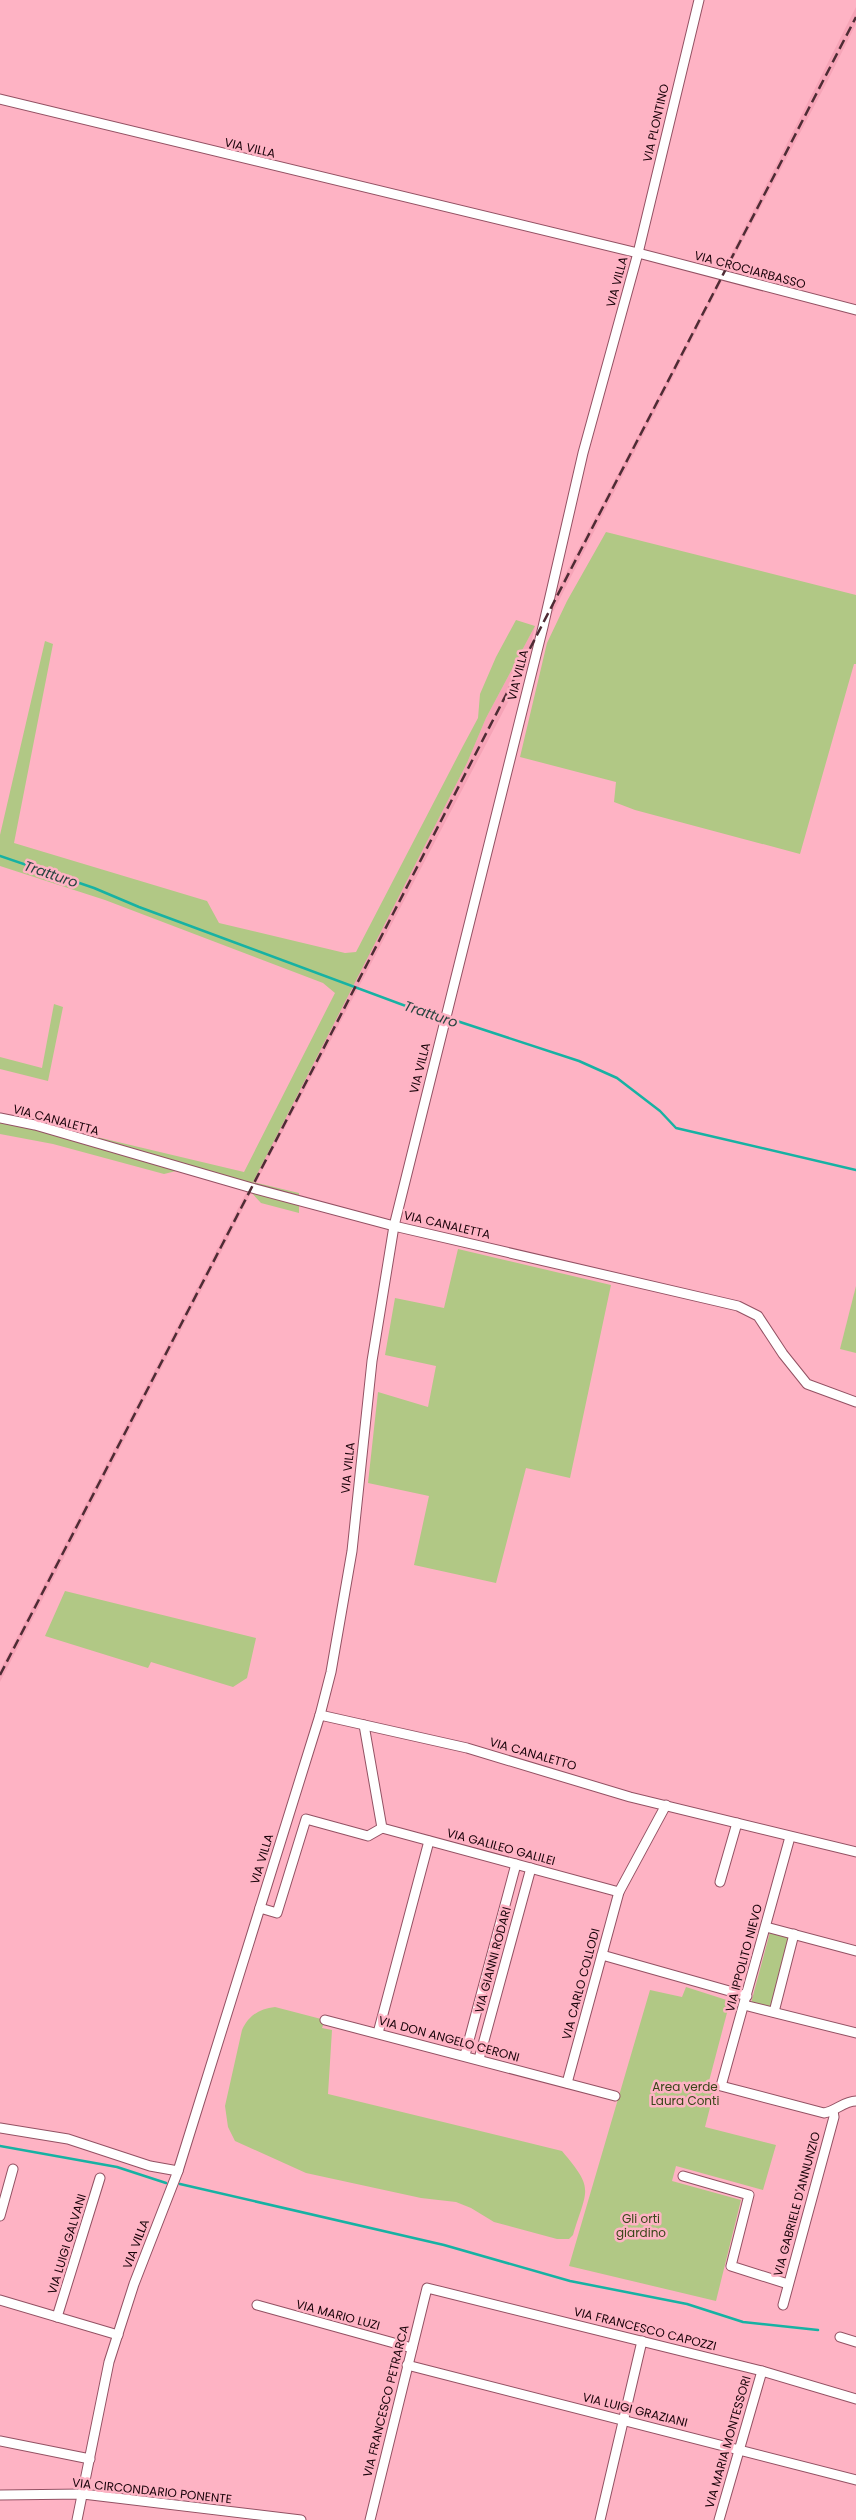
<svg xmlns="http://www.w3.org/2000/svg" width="856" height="2520" viewBox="0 0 856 2520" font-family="Poppins,sans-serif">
<rect width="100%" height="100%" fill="#feb3c4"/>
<!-- built -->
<g fill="#f6a4b7">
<polygon points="856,7 856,24 828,80 727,271 723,270"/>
<polygon points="719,280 722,281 552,614 554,596"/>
<polygon points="535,626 525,670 256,1183 252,1182 467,763 486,718"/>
<polygon points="248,1189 252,1191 232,1231 0,1682 0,1670"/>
</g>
<!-- green -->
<g fill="#b1c885">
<polygon points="606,532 856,595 856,664 854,664 800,854 635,810 614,802 616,782 520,757 547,643 567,601"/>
<polygon points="516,620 535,626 486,718 467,763 253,1182 299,1193 299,1213 261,1203 248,1189 176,1171 164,1174 53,1144 0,1134 0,1114 244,1172 335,993 323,983 105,900 0,866 0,835 45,641 53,644 14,843 207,901 219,923 345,953 356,952 463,746 478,718 480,694 496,657"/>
<polygon points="54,1004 63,1007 48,1081 0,1069 0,1057 42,1068"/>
<polygon points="458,1249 611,1285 570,1478 526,1468 496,1583 414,1565 429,1496 368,1483 378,1392 428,1407 436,1366 385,1355 395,1298 444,1308"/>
<polygon points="856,1286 856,1353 840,1349"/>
<polygon points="65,1591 256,1638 247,1678 233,1687 151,1662 148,1668 45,1636"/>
<polygon points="770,1932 791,1937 772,2010 751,2003"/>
<polygon points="686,1987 736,2003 734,2010 728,2009 708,2085 715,2088 705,2127 776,2145 763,2190 676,2166 672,2181 741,2200 716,2301 569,2266 650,1990 682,1997"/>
<path d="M275,2007L325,2020L322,2028L332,2030L328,2094L562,2151C595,2190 587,2188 573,2235L569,2239H557L494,2222L471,2208L456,2202L421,2198L306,2173L235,2141L228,2127L225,2106L242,2030C249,2015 259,2009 275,2007Z"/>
</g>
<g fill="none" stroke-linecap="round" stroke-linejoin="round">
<!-- stream -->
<g stroke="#17b2a3" stroke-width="2.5">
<polyline points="0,856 94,888 139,907 438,1018 457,1021 579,1061 617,1078 660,1111 676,1128 856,1170"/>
<polyline points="0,2146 117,2167 166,2183"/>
<polyline points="180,2184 444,2245 570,2281 687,2304 743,2322 818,2330"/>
</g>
<defs>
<g id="minor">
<polyline points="0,99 638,253 856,310"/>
<polyline points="0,1118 35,1125 252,1188 394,1226 738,1306 758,1316 783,1354 807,1384 856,1402"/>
<polyline points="320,1715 467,1748 630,1797 856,1852"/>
<polyline points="364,1725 382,1828 619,1892"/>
<path d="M790,1837L721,2086L824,2113C836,2111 844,2101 856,2101"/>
<polyline points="720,1882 737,1823"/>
<polyline points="260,1908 277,1913 306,1819 368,1836 382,1828"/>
<polyline points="766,1927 856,1951"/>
<polyline points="602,1955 747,1996"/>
<polyline points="744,2005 856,2033"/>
<polyline points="774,2012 794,1934"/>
<polyline points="325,2020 615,2096"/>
<polyline points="378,2033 429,1841"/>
<polyline points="465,2055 516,1864"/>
<polyline points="479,2059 531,1868"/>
<polyline points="567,2083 619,1892 666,1805"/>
<polyline points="0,2128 68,2139 150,2166 178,2171"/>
<polyline points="683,2176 749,2195 731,2266 788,2284"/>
<polyline points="0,2216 13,2169"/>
<polyline points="0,2300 118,2335"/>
<polyline points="257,2305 412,2348"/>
<polyline points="783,2305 834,2117 833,2111"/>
<polyline points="57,2317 100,2178"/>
<polyline points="840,2337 856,2342"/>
<polyline points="407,2365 856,2480"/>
<polyline points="0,2441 90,2459"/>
<polyline points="0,2495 83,2494 301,2520"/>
<polyline points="77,2520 109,2362 134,2284 178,2171 320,1715 331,1672 352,1551 372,1361 394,1226 543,627 583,453 638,253 699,0"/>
<polyline points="370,2520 427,2288 762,2371 856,2399"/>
<polyline points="600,2520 642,2341"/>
<polyline points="719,2520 762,2371"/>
</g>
</defs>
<!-- minor casing -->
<use href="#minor" stroke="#935163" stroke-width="11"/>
<!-- minor -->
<use href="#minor" stroke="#fff" stroke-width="9"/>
<!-- rail -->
<polyline stroke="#4f2c35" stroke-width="2.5" stroke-dasharray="10 5" stroke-linecap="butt" points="0,1675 856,17"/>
</g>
<g text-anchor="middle" stroke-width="5" stroke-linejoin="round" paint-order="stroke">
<!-- street labels -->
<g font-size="12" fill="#1a030a" stroke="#feb3c4">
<text transform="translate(656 123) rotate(-77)" y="4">VIA PLONTINO</text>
<text transform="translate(250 148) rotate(13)" y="4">VIA VILLA</text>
<text transform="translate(750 270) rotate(15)" y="4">VIA CROCIARBASSO</text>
<text transform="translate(617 282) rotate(-75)" y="4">VIA VILLA</text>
<text transform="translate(518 675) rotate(-76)" y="4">VIA VILLA</text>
<text transform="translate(420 1068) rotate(-76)" y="4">VIA VILLA</text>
<text transform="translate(56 1120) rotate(15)" y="4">VIA CANALETTA</text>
<text transform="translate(447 1225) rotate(13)" y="4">VIA CANALETTA</text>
<text transform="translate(348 1468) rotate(-84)" y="4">VIA VILLA</text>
<text transform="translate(533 1754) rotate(16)" y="4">VIA CANALETTO</text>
<text transform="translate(501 1847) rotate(15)" y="4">VIA GALILEO GALILEI</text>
<text transform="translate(262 1859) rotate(-73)" y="4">VIA VILLA</text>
<text transform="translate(744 1958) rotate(-75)" y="4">VIA IPPOLITO NIEVO</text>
<text transform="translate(493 1960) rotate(-75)" y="4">VIA GIANNI RODARI</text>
<text transform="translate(581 1984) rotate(-75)" y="4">VIA CARLO COLLODI</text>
<text transform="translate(449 2039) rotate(15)" y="4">VIA DON ANGELO CERONI</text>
<text transform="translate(797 2204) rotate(-75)" y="4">VIA GABRIELE D'ANNUNZIO</text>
<text transform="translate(67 2244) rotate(-73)" y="4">VIA LUIGI GALVANI</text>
<text transform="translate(136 2244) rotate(-69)" y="4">VIA VILLA</text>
<text transform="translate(338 2315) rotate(15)" y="4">VIA MARIO LUZI</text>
<text transform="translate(645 2329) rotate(14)" y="4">VIA FRANCESCO CAPOZZI</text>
<text transform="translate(386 2401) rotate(-76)" y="4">VIA FRANCESCO PETRARCA</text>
<text transform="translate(635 2410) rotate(14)" y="4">VIA LUIGI GRAZIANI</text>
<text transform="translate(728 2442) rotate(-74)" y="4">VIA MARIA MONTESSORI</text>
<text transform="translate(152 2491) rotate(6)" y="4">VIA CIRCONDARIO PONENTE</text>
</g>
<!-- park labels -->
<g font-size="12" fill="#384618" stroke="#feb3c4">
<text x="685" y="2091">Area verde<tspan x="685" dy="14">Laura Conti</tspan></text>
<text x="641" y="2223">Gli orti<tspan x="641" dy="14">giardino</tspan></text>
</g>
<!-- water labels -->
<g font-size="14" font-style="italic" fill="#294541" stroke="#feb3c4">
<text transform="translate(51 874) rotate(19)" y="5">Tratturo</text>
<text transform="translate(431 1014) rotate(19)" y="5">Tratturo</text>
</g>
</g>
</svg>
